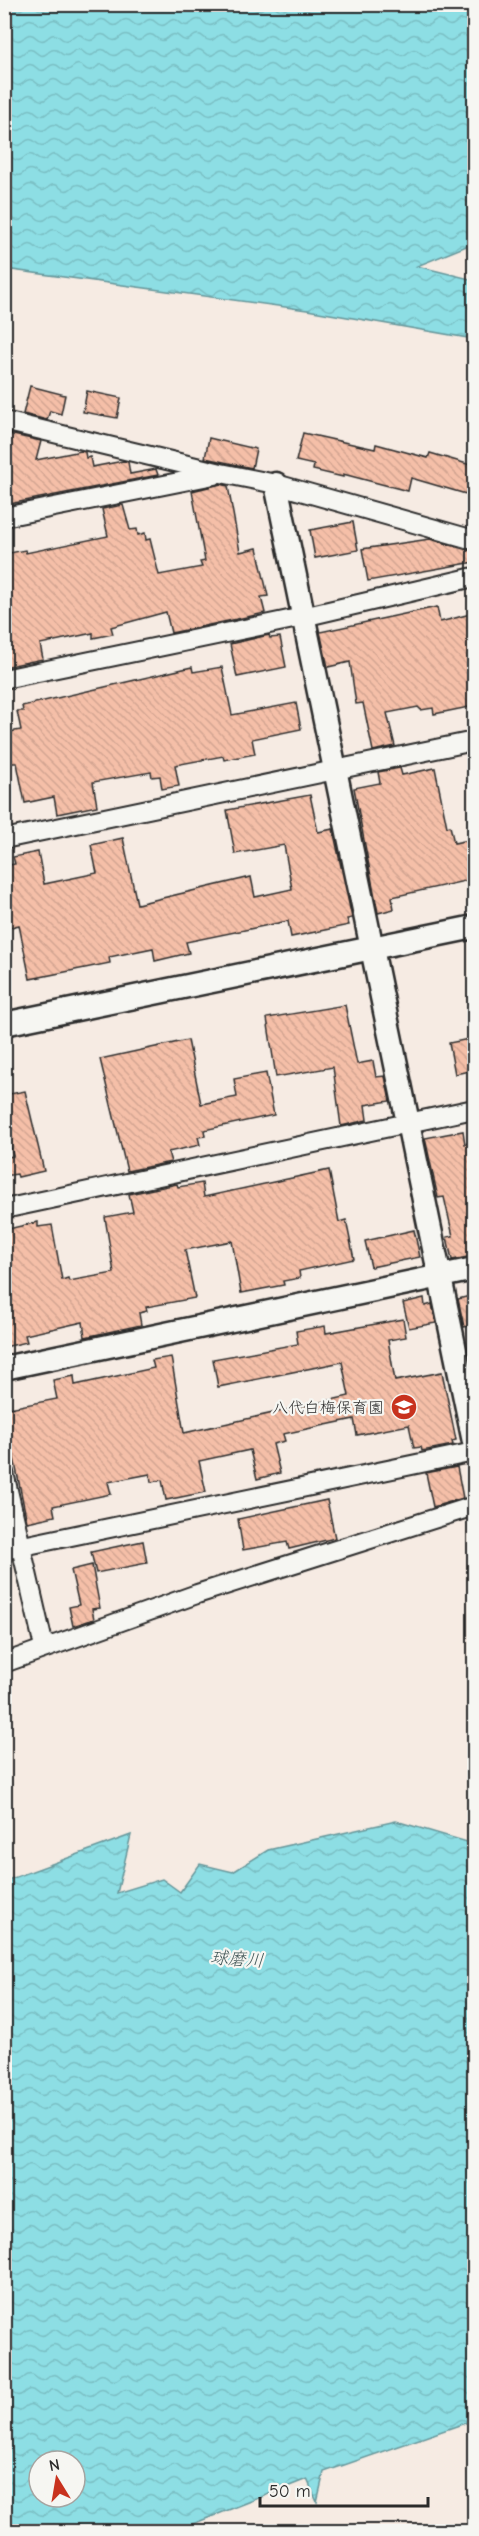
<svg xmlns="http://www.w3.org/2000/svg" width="479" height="2536" viewBox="0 0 479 2536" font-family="'Comic Neue','Klee One',sans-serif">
<defs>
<pattern id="water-waves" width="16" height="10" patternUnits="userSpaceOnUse" patternTransform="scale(1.5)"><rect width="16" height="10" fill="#8ddee4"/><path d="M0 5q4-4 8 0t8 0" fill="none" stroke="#7abfc4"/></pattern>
<pattern id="building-back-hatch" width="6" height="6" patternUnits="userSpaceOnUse" patternTransform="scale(1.5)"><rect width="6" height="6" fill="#f5bfa8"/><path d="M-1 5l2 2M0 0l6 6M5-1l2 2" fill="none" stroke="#d2a491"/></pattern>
</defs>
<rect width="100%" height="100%" fill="#f6ebe3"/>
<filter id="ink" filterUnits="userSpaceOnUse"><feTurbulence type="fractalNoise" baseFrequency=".0167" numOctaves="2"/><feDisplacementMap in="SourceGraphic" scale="12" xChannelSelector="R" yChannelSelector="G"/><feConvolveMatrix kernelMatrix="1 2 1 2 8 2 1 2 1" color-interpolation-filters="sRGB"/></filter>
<g filter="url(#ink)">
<!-- water -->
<g fill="url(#water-waves)" stroke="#66969a" stroke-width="1.5" fill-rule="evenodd">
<polygon points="5,4 474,5 474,243 417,266 474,280 474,339 307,310 5,269"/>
<path d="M396,1821L467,1842L474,1836V2420L324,2472L317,2502L307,2479L175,2531H5V1881L131,1835L117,1893L162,1879L180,1892L200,1864L233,1872L268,1850ZM39,2461H75V2497H39Z"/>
</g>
<!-- building -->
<g fill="url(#building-back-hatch)" stroke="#2b2b2b" stroke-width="1.5">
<polygon points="30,386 65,395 61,414 50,411 47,420 23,414"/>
<polygon points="87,391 121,398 117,418 83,412"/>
<polygon points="4,433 41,441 36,460 81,451 85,452 86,458 90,457 92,467 123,461 128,462 130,474 156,469 158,475 4,505"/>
<polygon points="303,433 375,449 376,444 428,458 430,453 474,466 466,494 411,478 408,491 343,474 343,477 313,470 314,465 296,461"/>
<polygon points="209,438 256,449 252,468 205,458"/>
<polygon points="221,484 228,486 240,552 257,548 268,596 261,597 265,613 171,633 166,612 111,627 113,634 93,638 93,633 40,644 43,659 4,667 4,554 25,550 26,553 108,536 102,509 123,505 130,530 137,529 138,535 145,533 146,540 150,539 159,575 202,567 200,562 205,561 192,491"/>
<polygon points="353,522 358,550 315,558 310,530"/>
<polygon points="430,539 474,552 474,562 368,581 362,549"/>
<polygon points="437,607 440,622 474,613 474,706 434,714 433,708 421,710 418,707 387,713 395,746 373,751 363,703 356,704 350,662 328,667 320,632"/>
<polygon points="269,635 270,638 280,637 286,667 237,677 230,644"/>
<polygon points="192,667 193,672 222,667 232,715 296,703 301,729 252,739 255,754 224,760 223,756 175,765 179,786 162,789 160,776 152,777 151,772 93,782 97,806 57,814 54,797 25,803 17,763 4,763 4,733 21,730 17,711 23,711 22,706"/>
<polygon points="400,768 402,775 435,768 447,827 450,826 454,843 474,839 474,879 392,897 394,909 378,913 354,788 380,783 378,772"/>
<polygon points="310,795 318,832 333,829 352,918 347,919 349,925 291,937 288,921 186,942 189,953 155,961 153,948 109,957 110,963 30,979 19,925 4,929 4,866 15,864 13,857 38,852 44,884 97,873 91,845 123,838 137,904 251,877 255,897 292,889 284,845 235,854 227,810"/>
<polygon points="345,1005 357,1064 373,1061 376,1077 385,1076 390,1101 365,1105 367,1120 341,1126 333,1067 276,1077 267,1018"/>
<polygon points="474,1038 474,1070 455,1074 449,1043"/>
<polygon points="188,1040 201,1104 237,1097 234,1079 266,1073 274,1115 204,1130 205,1136 198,1137 200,1145 168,1152 171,1162 127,1171 100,1059"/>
<polygon points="25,1091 44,1171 18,1177 17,1174 4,1176 4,1158 13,1156 4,1120 4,1095"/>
<polygon points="463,1131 465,1144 474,1141 474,1256 452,1260 447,1237 453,1236 444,1197 438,1198 425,1138"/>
<polygon points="329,1170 339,1222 346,1220 354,1259 299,1271 300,1278 283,1281 284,1285 241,1293 232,1241 185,1250 195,1298 146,1307 147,1311 139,1313 141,1325 85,1337 83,1322 25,1335 27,1342 4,1347 4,1230 38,1222 38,1227 52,1225 62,1280 68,1278 69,1281 114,1273 105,1217 133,1212 129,1194 177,1184 178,1187 202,1183 204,1197"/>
<polygon points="414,1230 420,1257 371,1267 365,1241"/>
<polygon points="474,1295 474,1325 464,1327 458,1299"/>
<polygon points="424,1298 425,1306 432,1304 436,1323 409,1328 403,1303"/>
<polygon points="403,1319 406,1337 388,1340 395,1381 442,1372 456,1440 452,1441 453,1445 422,1451 421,1447 414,1448 409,1425 357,1435 354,1419 283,1434 285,1441 273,1444 280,1473 257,1479 250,1450 199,1461 206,1492 166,1500 162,1480 151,1482 150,1474 108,1482 111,1494 53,1506 55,1516 27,1522 4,1409 57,1399 53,1380 74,1376 75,1385 154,1368 152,1360 171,1357 184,1433 349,1396 342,1362 218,1387 213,1359 298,1344 296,1331 325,1326 326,1333"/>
<polygon points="457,1467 463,1498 433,1507 426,1473"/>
<polygon points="327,1500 335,1538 289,1549 287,1542 243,1550 238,1519"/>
<polygon points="143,1541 147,1563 96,1573 91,1552"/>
<polygon points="92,1565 100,1608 92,1609 94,1619 73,1626 69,1607 79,1605 71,1570"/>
</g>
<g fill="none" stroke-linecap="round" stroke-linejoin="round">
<defs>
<g id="minor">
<polyline points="4,421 221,473 276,484 474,540"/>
<polyline points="4,517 214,475"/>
<polyline points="4,679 303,617 474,577"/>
<polyline points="4,839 474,741"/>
<polyline points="4,1209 474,1109"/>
<polyline points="4,1473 44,1647"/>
<polyline points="4,1550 474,1452"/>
<polyline points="4,1663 197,1594 474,1506"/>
</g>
<g id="tertiary">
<polyline points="276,484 474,1442"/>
<polyline points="4,1024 474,927"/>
<polyline points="4,1368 474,1269"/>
</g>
</defs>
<!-- minor casing -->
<use href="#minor" stroke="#2b2b2b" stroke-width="22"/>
<!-- tertiary casing -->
<use href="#tertiary" stroke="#2b2b2b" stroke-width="27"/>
<!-- minor -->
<use href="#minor" stroke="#f6f6f2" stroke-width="18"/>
<!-- tertiary -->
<use href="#tertiary" stroke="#f6f6f2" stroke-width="22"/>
</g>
</g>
<!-- icons -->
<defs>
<symbol id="school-disc" viewBox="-11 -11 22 22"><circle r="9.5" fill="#c8321e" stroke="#f6f6f2"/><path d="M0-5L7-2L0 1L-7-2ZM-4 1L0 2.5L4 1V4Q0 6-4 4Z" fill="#fff"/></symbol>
</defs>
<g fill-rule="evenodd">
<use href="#school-disc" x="389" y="1392" width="30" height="30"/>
</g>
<g text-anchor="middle" stroke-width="4.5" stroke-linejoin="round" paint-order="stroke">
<!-- poi labels -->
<g font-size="16" fill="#2b2b2b" stroke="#f6f6f2" text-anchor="end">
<text x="384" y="1413">八代白梅保育園</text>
</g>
<!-- water labels -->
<g font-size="18" font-style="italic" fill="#445859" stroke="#f6f6f2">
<text transform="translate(237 1959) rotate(4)" y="6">球磨川</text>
</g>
</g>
<!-- margin -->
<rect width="479" height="2536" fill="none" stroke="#f6f6f2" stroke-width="24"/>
<rect x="12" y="12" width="455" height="2512" fill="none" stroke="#2b2b2b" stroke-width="2" filter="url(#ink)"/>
<!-- north arrow -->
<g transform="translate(57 2479) rotate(349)"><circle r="28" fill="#f6f6f2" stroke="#a5a5a2" stroke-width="1.5"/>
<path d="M0-4.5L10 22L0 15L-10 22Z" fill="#c8321e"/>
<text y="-9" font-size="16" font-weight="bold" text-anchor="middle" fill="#2b2b2b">N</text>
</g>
<!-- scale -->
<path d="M260 2497v9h168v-9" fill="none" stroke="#2b2b2b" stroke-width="3"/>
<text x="269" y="2497" font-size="18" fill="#2b2b2b" stroke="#f6f6f2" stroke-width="4.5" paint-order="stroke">50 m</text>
</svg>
